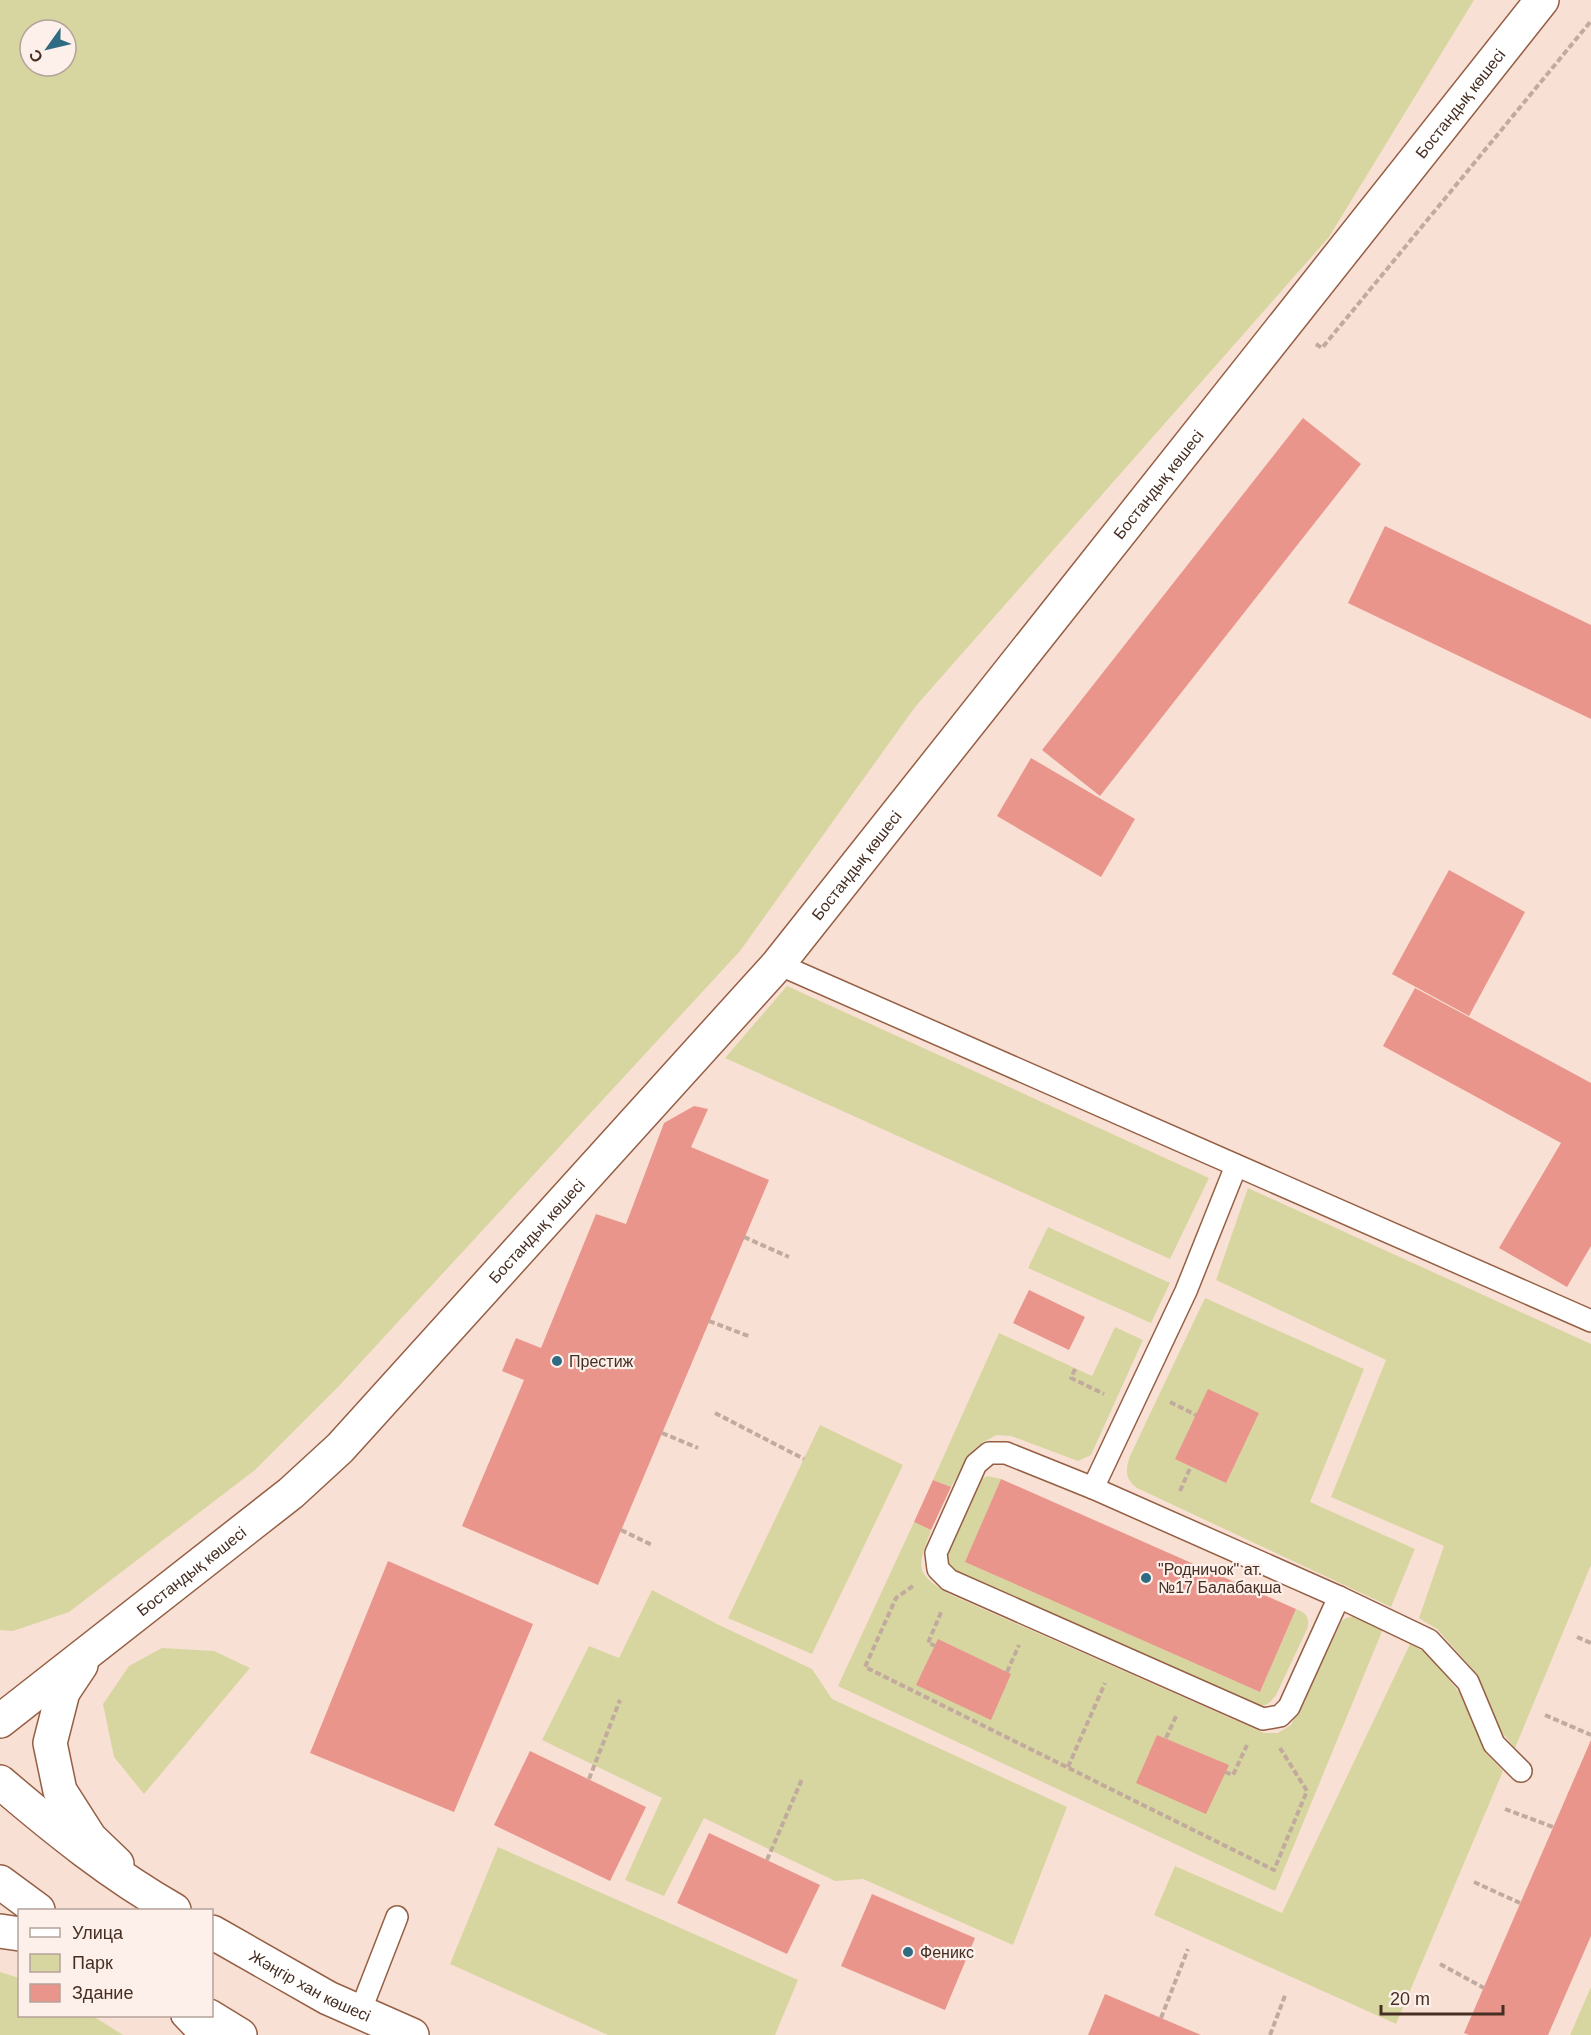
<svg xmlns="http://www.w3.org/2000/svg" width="1591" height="2035" viewBox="0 0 1591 2035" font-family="Helvetica,sans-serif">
<rect width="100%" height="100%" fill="#f9e0d4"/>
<!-- green -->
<g fill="#d7d6a1" fill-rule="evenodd">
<path d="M0,0H1474L1329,237L915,707L740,951L338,1387L255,1470L69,1612L13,1631L0,1630ZM30,30H66V66H30Z"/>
<polygon points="787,986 1209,1178 1170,1259 725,1058"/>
<polygon points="1248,1188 1591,1344 1591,1565 1515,1748 1500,1730 1477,1674 1437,1629 1419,1618 1444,1546 1331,1497 1386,1360 1216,1280"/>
<polygon points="1048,1227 1170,1283 1151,1323 1028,1268"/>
<path d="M1205,1298L1364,1369L1310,1502L1415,1549L1391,1607L1137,1488C1125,1479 1125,1470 1130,1456Z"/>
<polygon points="1115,1327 1143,1340 1091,1455 1078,1461 1011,1436 997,1435 983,1442 970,1453 951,1487 933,1480 999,1333 1092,1376"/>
<polygon points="820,1425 903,1465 812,1654 728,1618"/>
<path d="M988,1476L1001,1479L966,1562L1260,1692L1296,1609C1306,1613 1309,1616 1308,1627L1276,1695C1270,1703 1266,1707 1255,1706L957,1573C948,1566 947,1559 947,1548L981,1479Z"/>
<path d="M914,1522L931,1530C918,1567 913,1572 949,1594L1264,1733H1278L1291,1725L1342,1621C1354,1610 1369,1622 1383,1629L1275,1891L838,1686Z"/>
<polygon points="652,1590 719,1625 812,1669 832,1699 1067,1807 1013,1945 863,1879 835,1881 704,1818 664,1896 625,1880 662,1798 542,1740 589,1646 619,1658"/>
<polygon points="1410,1644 1428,1654 1459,1692 1485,1752 1503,1771 1396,2024 1154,1915 1175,1866 1282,1913"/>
<polygon points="162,1648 214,1651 250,1668 144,1794 114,1757 103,1704 129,1666"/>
<polygon points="498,1847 798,1980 775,2035 608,2035 450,1964"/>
<polygon points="0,1972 19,1978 20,2016 93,2016 123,2035 0,2035"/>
<polygon points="1591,1987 1591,2035 1570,2035"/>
</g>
<!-- building -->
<g fill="#ea958b">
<polygon points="1303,418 1361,464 1100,796 1042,750"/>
<polygon points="1385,526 1591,625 1591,719 1348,603"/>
<polygon points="1031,758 1135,819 1101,877 997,816"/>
<polygon points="1449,870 1525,912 1469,1016 1392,974"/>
<polygon points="1415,988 1591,1083 1591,1246 1567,1287 1499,1248 1561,1143 1383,1046"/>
<polygon points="694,1106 708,1109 691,1147 769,1180 598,1585 462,1526 524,1380 502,1371 516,1338 541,1348 596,1214 626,1224 664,1123"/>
<polygon points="1029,1290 1085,1317 1069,1350 1013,1323"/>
<polygon points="1208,1389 1259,1413 1226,1483 1175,1459"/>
<polygon points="1001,1479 1296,1609 1260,1692 965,1562"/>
<polygon points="933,1480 951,1487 931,1530 914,1522"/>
<polygon points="388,1561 533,1624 454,1812 310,1753"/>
<polygon points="938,1639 1011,1674 991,1720 916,1685"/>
<polygon points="1157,1735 1229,1765 1206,1814 1136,1783"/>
<polygon points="1591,1740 1591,1936 1548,2035 1469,2035 1464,2033"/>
<polygon points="530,1751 646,1807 610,1881 494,1825"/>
<polygon points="709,1833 820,1885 787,1954 677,1903"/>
<polygon points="872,1894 975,1938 945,2010 841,1966"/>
<polygon points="1105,1994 1161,2018 1201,2035 1088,2035"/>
</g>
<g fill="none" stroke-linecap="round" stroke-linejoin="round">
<defs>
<g id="lane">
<polyline points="778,964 1591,1321"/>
<polyline points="1236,1166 1186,1291 1093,1488 1339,1597 1429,1640 1468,1682 1494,1744 1521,1771"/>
<polyline points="1093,1488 1006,1453 989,1453 976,1464 936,1553 938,1569 949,1580 1263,1719 1280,1716 1289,1707 1339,1597"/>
<polyline points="360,2012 397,1917"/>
<polyline points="182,2016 200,2035"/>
</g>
<g id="street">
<polyline points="81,1665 63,1692 50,1743 60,1791 90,1838 117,1864"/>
<path id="s1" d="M0,1721L291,1493L340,1448L778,964L1542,0"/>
</g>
<polyline id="secondary" points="0,1931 20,1934"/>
<g id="primary">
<path d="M0,1782C55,1829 112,1875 174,1910"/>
<polyline points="0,1882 38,1910"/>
<path id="s2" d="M212,1932L328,1998L412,2035"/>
<polyline points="209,2016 240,2035"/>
</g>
</defs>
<!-- lane casing -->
<use href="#lane" stroke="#955f44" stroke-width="24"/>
<!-- street casing -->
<use href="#street" stroke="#955f44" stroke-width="36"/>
<!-- secondary casing -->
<use href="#secondary" stroke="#955f44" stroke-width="36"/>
<!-- primary casing -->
<use href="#primary" stroke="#955f44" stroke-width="36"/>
<!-- path -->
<g stroke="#c2aa9e" stroke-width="4" stroke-dasharray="6 3" stroke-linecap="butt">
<polyline points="1316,344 1322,348 1591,21"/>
<polyline points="744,1237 789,1257"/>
<polyline points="709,1321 751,1337"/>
<polyline points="1075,1369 1071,1378 1104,1394"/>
<polyline points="1170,1402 1196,1415"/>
<polyline points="715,1413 804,1459"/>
<polyline points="662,1433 698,1448"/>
<polyline points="1180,1491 1191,1466"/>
<polyline points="621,1530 652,1545"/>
<polyline points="913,1586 896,1598 865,1667 1274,1870 1307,1791 1280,1748"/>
<polyline points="1577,1637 1591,1643"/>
<polyline points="936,1646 928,1643 942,1610"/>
<polyline points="1007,1672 1019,1645"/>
<polyline points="1545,1715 1591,1735"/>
<polyline points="1166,1738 1177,1714"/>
<polyline points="1068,1767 1105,1683"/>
<polyline points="1225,1772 1233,1775 1247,1745"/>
<polyline points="589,1779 620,1700"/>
<polyline points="1505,1809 1553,1827"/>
<polyline points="767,1860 802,1779"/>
<polyline points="1474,1882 1520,1903"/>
<polyline points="1440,1964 1484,1988"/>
<polyline points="1161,2018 1188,1949"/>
<polyline points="1270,2035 1286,1993"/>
</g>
<!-- lane -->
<use href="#lane" stroke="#fff" stroke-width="21"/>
<!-- street -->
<use href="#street" stroke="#fff" stroke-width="33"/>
<!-- secondary -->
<use href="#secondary" stroke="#fff" stroke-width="33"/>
<!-- primary -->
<use href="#primary" stroke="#fff" stroke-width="33"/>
</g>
<!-- markers -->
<g fill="#2f6b83" stroke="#fdf0ea" stroke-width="2">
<circle cx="557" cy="1361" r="6"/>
<circle cx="1146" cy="1578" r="6"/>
<circle cx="908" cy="1952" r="6"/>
</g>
<g text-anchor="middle" stroke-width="4.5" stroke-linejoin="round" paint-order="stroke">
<!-- street labels -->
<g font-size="16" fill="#462e22" stroke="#fdf0ea">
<text dy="6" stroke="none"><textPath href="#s1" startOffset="2187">Бостандық көшесі</textPath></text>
<text dy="6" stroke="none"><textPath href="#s1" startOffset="1701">Бостандық көшесі</textPath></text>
<text dy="6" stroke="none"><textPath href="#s1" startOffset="1215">Бостандық көшесі</textPath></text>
<text dy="6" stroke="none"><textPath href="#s1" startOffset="729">Бостандық көшесі</textPath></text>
<text dy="6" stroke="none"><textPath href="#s1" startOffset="243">Бостандық көшесі</textPath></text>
<text dy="6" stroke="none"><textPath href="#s2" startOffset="112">Жәңгір хан көшесі</textPath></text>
</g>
<!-- poi labels -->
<g font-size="16" fill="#462e22" stroke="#fdf0ea" text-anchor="start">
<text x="569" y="1367">Престиж</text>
<text x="1158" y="1575">"Родничок" ат.<tspan x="1158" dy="18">№17 Балабақша</tspan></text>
<text x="920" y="1958">Феникс</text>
</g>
</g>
<!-- legend -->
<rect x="18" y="1909" width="195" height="108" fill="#fdf0ea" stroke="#b4a29a" stroke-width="1.5"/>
<rect x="30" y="1928" width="30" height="9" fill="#ffffff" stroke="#b4a29a" stroke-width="1.5"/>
<text x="72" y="1939" font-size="18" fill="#462e22">Улица</text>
<rect x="30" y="1954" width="30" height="18" fill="#d7d6a1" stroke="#b4a29a" stroke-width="1.5"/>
<text x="72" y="1969" font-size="18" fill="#462e22">Парк</text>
<rect x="30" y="1984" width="30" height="18" fill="#ea958b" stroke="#b4a29a" stroke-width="1.5"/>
<text x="72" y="1999" font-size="18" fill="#462e22">Здание</text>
<!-- north arrow -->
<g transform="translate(48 48) rotate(236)"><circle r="28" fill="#fdf0ea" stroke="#b4a29a" stroke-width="1.5"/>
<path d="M0-4.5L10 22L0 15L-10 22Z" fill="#2f6b83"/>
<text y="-9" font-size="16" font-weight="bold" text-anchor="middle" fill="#462e22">С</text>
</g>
<!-- scale -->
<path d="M1381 2005v9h122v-9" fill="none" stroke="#462e22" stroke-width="3"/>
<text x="1390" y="2005" font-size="18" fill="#462e22" stroke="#fdf0ea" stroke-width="4.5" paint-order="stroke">20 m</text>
</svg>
